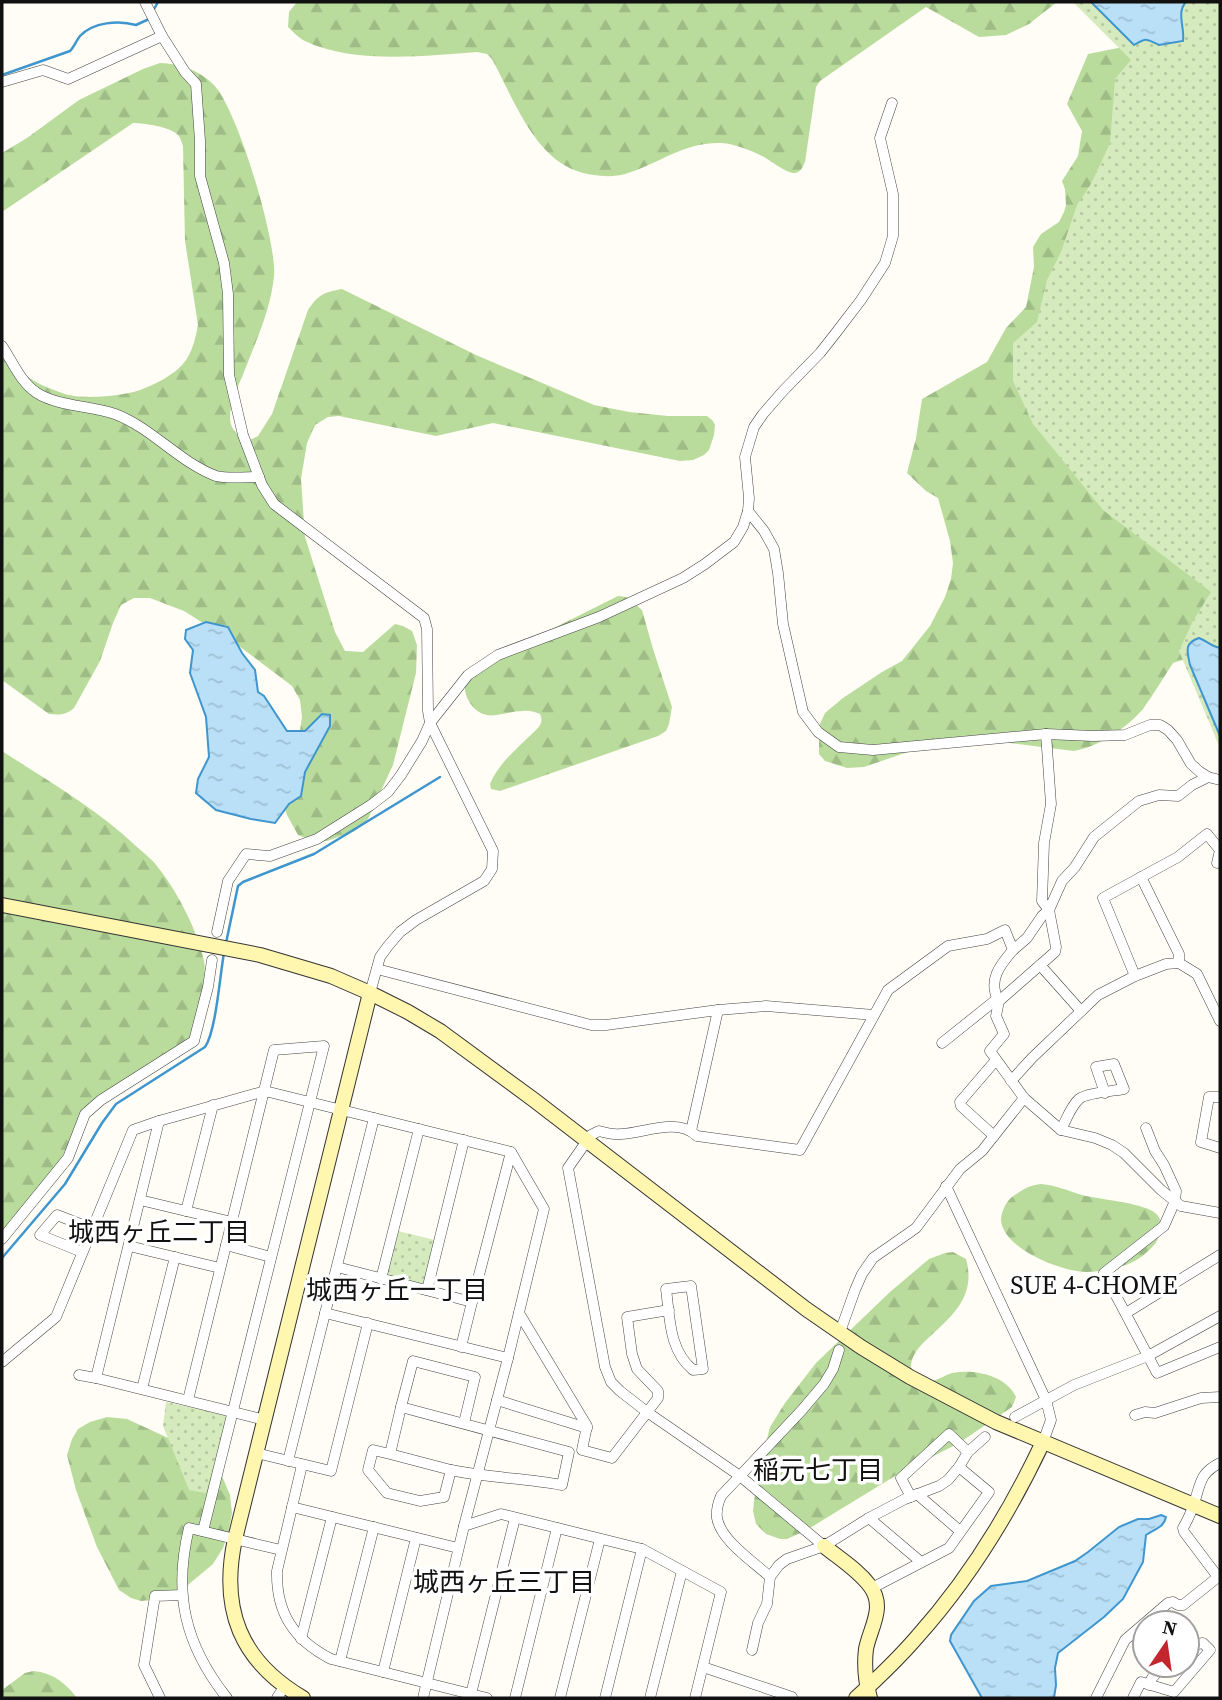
<svg xmlns="http://www.w3.org/2000/svg" width="1222" height="1700" viewBox="0 0 1222 1700" font-family="'Source Serif 4','Noto Sans JP',serif">
<defs>
<pattern id="forest-firs" width="22" height="20" patternUnits="userSpaceOnUse" patternTransform="scale(1.75)"><rect width="22" height="20" fill="#b9dc9c"/><path d="M5 1l3.5 6h-7zM16 11l3.5 6h-7z" fill="#9ebc85"/></pattern>
<pattern id="park-dots" width="8" height="8" patternUnits="userSpaceOnUse" patternTransform="scale(1.75)"><rect width="8" height="8" fill="#d5ebbd"/><path d="M2 2h.1M6 6h.1" fill="none" stroke="#b6c8a1" stroke-width="1.8" stroke-linecap="round"/></pattern>
<pattern id="water-ripples" width="26" height="14" patternUnits="userSpaceOnUse" patternTransform="scale(1.75)"><rect width="26" height="14" fill="#b9e0f7"/><path d="M2 4q2-2 4 0t4 0M15 11q2-2 4 0t4 0" fill="none" stroke="#9ebfd3"/></pattern>
</defs>
<rect width="100%" height="100%" fill="#fffdf5"/>
<!-- forest -->
<g fill="url(#forest-firs)">
<path d="M297,2H1057L1029,24L1006,35L979,37L926,7L820,81L816,87L805,162C803,166 801,172 795,173C787,174 770,160 762,156C750,150 735,144 721,143C683,142 659,164 625,174C612,178 591,176 577,171C534,157 512,96 492,59L487,54L477,52C425,56 352,64 305,41C298,38 293,31 288,27L289,12Z"/>
<path d="M1220,2V662L1182,660L1173,663C1163,678 1154,694 1143,709C1127,728 1098,747 1074,751L1003,742L940,741L864,767L847,768L825,761L819,754V726L825,713L843,698L882,672L902,661L930,626L945,597L951,579L953,563L950,541L938,498L926,491L907,473L916,438L922,399L987,362L1006,328L1026,307L1034,267L1033,247L1041,234L1059,222L1064,212L1066,205L1065,189L1062,181L1078,156L1082,131L1067,104L1088,54L1133,45Z"/>
<path d="M160,63C180,64 197,69 213,84C237,107 277,241 274,276C271,309 256,341 244,372C238,387 230,402 230,418C230,430 239,437 250,440L258,436L272,414L308,310C318,295 324,292 342,289L476,355L594,405L629,412L668,416H707L713,421L715,425L714,435L709,450L704,455L693,460L680,461L493,423L436,436L339,416L328,417L315,425L307,443L301,479L305,537L335,632L345,651L363,652L395,624L403,626L412,631L417,645L416,673L393,765L367,821L355,831L327,841L315,842L298,835L287,815L282,800L299,737L302,717L300,700L292,686L235,643L184,611L150,598H134L121,605L113,623L100,661L74,708C66,715 59,715 49,714L2,680V352C8,359 14,367 21,372C33,382 50,389 65,394C83,400 128,396 145,388C156,384 170,376 178,369C191,358 195,341 198,325L185,241L183,146C182,143 180,137 178,135C171,127 144,123 133,123L2,212V153L27,138L79,100L143,69Z"/>
<path d="M618,596L627,597L642,610L653,649L672,707L669,724L666,731L658,736L500,791L491,789L490,784C499,762 520,746 536,730C541,725 543,721 540,714C535,712 529,710 523,711C504,711 485,725 470,703C464,693 464,687 466,675L532,639Z"/>
<path d="M2,751C48,781 97,809 137,847C145,854 154,861 160,870C178,893 198,932 204,961C206,970 203,979 206,987L192,1041L79,1121L54,1174L2,1236Z"/>
<path d="M1041,1184C1058,1186 1066,1190 1082,1195C1102,1200 1138,1202 1154,1212C1165,1220 1162,1236 1154,1245C1139,1262 1125,1267 1103,1270C1098,1271 1092,1272 1087,1272C1062,1272 1003,1249 1001,1220C1001,1212 1006,1202 1012,1197C1022,1190 1029,1185 1041,1184Z"/>
<path d="M953,1252L966,1259C977,1298 950,1318 924,1342C918,1348 911,1357 911,1366C911,1368 914,1375 914,1376C919,1378 926,1381 930,1381C937,1381 945,1375 952,1373C974,1369 1006,1375 1016,1397L1012,1407L959,1443L895,1476L805,1531L787,1539H780L766,1534L756,1524L753,1511L756,1484L770,1427L785,1403L816,1363L890,1292L929,1259L945,1253Z"/>
<polygon points="107,1417 127,1419 203,1454 219,1469 230,1495 232,1513 228,1533 223,1548 213,1564 183,1589 151,1600 141,1601 131,1598 119,1590 97,1547 76,1490 67,1455 72,1439 78,1429 90,1422"/>
<path d="M33,1671C54,1673 65,1683 77,1698H2V1690L25,1673Z"/>
</g>
<!-- park -->
<g fill="url(#park-dots)">
<polygon points="1073,2 1220,2 1220,748 1179,651 1193,621 1211,592 1103,510 1033,424 1013,381 1013,343 1037,322 1047,280 1061,252 1077,205 1091,184 1110,143 1115,79 1131,60"/>
<polygon points="398,1231 435,1240 425,1283 422,1284 388,1276 387,1274"/>
<polygon points="166,1402 225,1415 227,1417 206,1493 189,1490 163,1426"/>
</g>
<!-- water -->
<g fill="url(#water-ripples)" stroke="#3f96cf" stroke-width="2">
<path d="M1091,2H1186C1176,13 1185,27 1183,41L1159,45C1146,39 1147,37 1134,45Z"/>
<polygon points="206,622 228,627 242,653 255,670 258,692 264,696 287,731 305,731 322,714 330,715 330,726 305,772 301,796 289,804 275,823 251,819 216,810 196,793 198,779 209,757 206,717 190,673 193,650 185,639 186,630"/>
<path d="M1199,638C1207,641 1212,647 1220,648V736L1190,665C1187,651 1184,643 1199,638Z"/>
<path d="M1161,1515L1166,1517C1164,1528 1154,1529 1146,1535L1143,1562L1123,1599L1104,1617L1058,1653L1055,1668L1056,1685L1054,1698H982L950,1641L951,1635L974,1601L991,1586L1027,1581L1075,1561L1088,1552L1119,1527L1138,1519H1149Z"/>
</g>
<g fill="none" stroke-linecap="round" stroke-linejoin="round">
<!-- stream -->
<g stroke="#3f96cf" stroke-width="2.5">
<polyline points="153,11 158,2"/>
<path d="M2,75L70,51C74,47 76,41 80,36C93,22 119,20 136,25L149,19L150,17"/>
<polyline points="226,943 238,886 243,882 314,854 440,777"/>
<path d="M2,1258L65,1184L102,1123L116,1104L205,1047C216,1032 220,974 224,953"/>
</g>
<defs>
<g id="street">
<polyline points="145,2 162,36 185,72 196,84 200,141 200,176 224,263 228,294 229,375 243,435 262,485 274,504 424,618 427,629 428,711 430,723 493,851 492,869 484,881 416,920 400,932 388,946 380,957 370,993"/>
<polyline points="2,82 43,70 68,79 162,36"/>
<path d="M2,346C12,361 21,383 37,393C57,406 92,406 115,414C152,428 179,462 216,476C227,479 248,477 259,477"/>
<polyline points="748,511 764,531 774,549 778,573 783,624 803,712 818,732 839,747 873,750 1046,734 1093,736 1125,735 1150,725 1160,725 1168,730 1177,740 1191,764 1200,772 1208,777 1220,780"/>
<polyline points="1046,734 1051,804 1044,843 1042,901 1049,910 1056,947 1055,952 999,1001 996,1016 1004,1034 990,1051 1024,1098 1061,1130 1095,1138 1112,1145 1124,1153 1161,1190 1181,1206 1220,1213"/>
<polyline points="1141,877 1179,954 1179,963"/>
<polyline points="217,932 228,881 246,854 270,856 317,839 371,805 388,792 401,775 422,741 430,723 468,675 498,655 599,617 683,578 705,564 734,542 743,527 748,511 749,498 745,457 754,427 763,414 783,391 820,353 835,334 861,300 885,263 893,236 893,194 880,138 892,103"/>
<polyline points="1040,965 1081,1011"/>
<polyline points="377,969 591,1025 606,1025 718,1010 766,1006 874,1015"/>
<polyline points="1135,976 1103,898 1178,857 1207,834 1220,850 1217,863"/>
<path d="M999,1001C987,981 1000,965 1013,950"/>
<polyline points="942,1043 997,999"/>
<polyline points="1011,1081 1032,1058 1098,995 1135,976 1166,964 1179,963 1197,974 1220,1021"/>
<polyline points="1220,1097 1209,1097 1201,1142 1220,1148"/>
<polyline points="159,1121 96,1378 265,1420"/>
<polyline points="1146,1128 1155,1151 1164,1165 1176,1191 1175,1201 1164,1226 1104,1273 1157,1373 1220,1347"/>
<path d="M1061,1130C1066,1120 1071,1106 1079,1099C1086,1093 1114,1091 1124,1089L1114,1064L1096,1067L1105,1093"/>
<polyline points="691,1131 718,1010"/>
<polyline points="994,1136 961,1106 960,1102 996,1060"/>
<polyline points="946,1186 1046,1400 1051,1420 1043,1442"/>
<polyline points="140,1200 232,1222"/>
<polyline points="186,1211 213,1105"/>
<polyline points="2,1239 68,1158 85,1114 101,1100 194,1041 208,987 212,960"/>
<polyline points="226,1245 271,1257"/>
<polyline points="129,1246 220,1268"/>
<polyline points="82,1252 40,1235 57,1215 93,1229"/>
<polyline points="337,1267 472,1302 461,1347"/>
<polyline points="381,1279 419,1129"/>
<path d="M691,1286L703,1369L693,1370C669,1350 670,1319 666,1289Z"/>
<polyline points="427,1290 464,1140"/>
<polyline points="472,1302 511,1152"/>
<polyline points="519,1313 587,1426 582,1450 612,1458 658,1398 658,1391 637,1369 632,1354 627,1317 669,1310"/>
<polyline points="1126,1313 1220,1255"/>
<polyline points="840,1332 855,1290 862,1274 873,1258 916,1228 960,1169 982,1151 1024,1098"/>
<polyline points="2,1362 56,1317 133,1130 159,1121 265,1091 511,1152 544,1209 508,1358 325,1313"/>
<polyline points="79,1375 96,1378"/>
<polyline points="142,1389 175,1257"/>
<polyline points="188,1400 274,1050 324,1046 203,1531"/>
<polyline points="497,1400 587,1428"/>
<polyline points="1135,1415 1145,1412 1155,1413 1201,1398 1220,1397"/>
<polyline points="1015,1417 1074,1385 1148,1356 1220,1316"/>
<polyline points="256,1453 331,1471 368,1323"/>
<polyline points="390,1454 451,1470 444,1497 420,1501 387,1493 368,1470 373,1450 390,1454 401,1407"/>
<polyline points="288,1461 374,1118"/>
<path d="M302,1465L277,1571C276,1613 294,1640 331,1659L487,1698"/>
<path d="M451,1470C488,1478 525,1478 562,1485L569,1452L401,1407L413,1361L475,1377L464,1423"/>
<polyline points="917,1494 960,1531"/>
<polyline points="911,1497 901,1478 949,1434 968,1452"/>
<polyline points="292,1507 458,1548"/>
<polyline points="869,1518 921,1562"/>
<polyline points="464,1526 508,1358"/>
<path d="M824,1546L740,1476L647,1412L620,1391L611,1382L605,1367L568,1168L591,1135L599,1131C606,1133 613,1135 621,1134C645,1133 677,1117 697,1136L800,1150L888,990L948,946L987,939L1005,930L1013,950L1027,938L1042,916L1049,910L1062,881L1075,867L1094,837L1139,801L1159,795L1178,796L1192,785L1208,777"/>
<path d="M770,1577C754,1562 721,1541 717,1518C716,1510 718,1503 721,1496L802,1410L824,1384L833,1369L839,1350"/>
<polyline points="872,1588 949,1548 989,1492 959,1467"/>
<polyline points="301,1639 332,1517"/>
<polyline points="752,1650 758,1623 767,1604 770,1577 779,1565 787,1559 824,1546 869,1518 905,1499 939,1486 948,1480 959,1467 968,1452 985,1437"/>
<polyline points="340,1661 374,1527"/>
<polyline points="703,1667 792,1697"/>
<polyline points="383,1672 416,1538"/>
<polyline points="1149,1685 1152,1678 1164,1665"/>
<polyline points="471,1694 515,1518"/>
<polyline points="160,1698 144,1665 155,1596 182,1595"/>
<path d="M227,1698C185,1645 173,1594 189,1528L281,1550"/>
<polyline points="277,1698 284,1687"/>
<polyline points="423,1698 464,1526 501,1514 642,1549 721,1592 695,1698"/>
<polyline points="515,1698 557,1528"/>
<polyline points="560,1698 600,1539"/>
<polyline points="605,1698 642,1549"/>
<polyline points="650,1698 682,1571"/>
<path d="M1096,1698L1125,1640L1168,1603L1173,1602L1178,1605H1183L1218,1577L1184,1532L1183,1528C1187,1521 1191,1513 1193,1506C1201,1485 1198,1474 1220,1463"/>
<polyline points="1133,1698 1141,1682 1174,1692 1210,1650 1203,1643 1187,1646"/>
</g>
<g id="secondary">
<polyline points="2,905 260,955 331,976 370,993 408,1012 440,1031 534,1100 806,1309 861,1347 910,1377 996,1422 1220,1516"/>
<path d="M824,1546C840,1559 858,1570 870,1586C886,1607 870,1628 866,1649C864,1665 866,1683 870,1698"/>
<path d="M303,1698C240,1661 220,1609 235,1539L370,993"/>
<path d="M856,1698C877,1679 898,1659 917,1637C969,1579 1010,1512 1043,1442"/>
</g>
</defs>
<!-- street casing -->
<use href="#street" stroke="#444" stroke-width="11"/>
<!-- secondary casing -->
<use href="#secondary" stroke="#333" stroke-width="16"/>
<!-- street -->
<use href="#street" stroke="#fff" stroke-width="10"/>
<!-- secondary -->
<use href="#secondary" stroke="#fff6b0" stroke-width="14"/>
</g>
<g text-anchor="middle" stroke-width="7" stroke-linejoin="round" paint-order="stroke">
<!-- neighbourhood labels -->
<g font-size="26" fill="#111" stroke="#fff">
<text x="159" y="1241">城西ヶ丘二丁目</text>
<text x="1094" y="1294">SUE 4-CHOME</text>
<text x="397" y="1299">城西ヶ丘一丁目</text>
<text x="818" y="1479">稲元七丁目</text>
<text x="504" y="1591">城西ヶ丘三丁目</text>
</g>
</g>
<!-- border -->
<rect width="1222" height="1700" fill="none" stroke="#111111" stroke-width="7"/>
<!-- north arrow -->
<g transform="translate(1166 1644) rotate(13)"><circle r="33" fill="#ffffff" stroke="#a0a0a0" stroke-width="2"/>
<path d="M0-5L12 26L0 18L-12 26Z" fill="#c4262e"/>
<text y="-10" font-size="19" font-weight="bold" text-anchor="middle" fill="#111111">N</text>
</g>
</svg>
